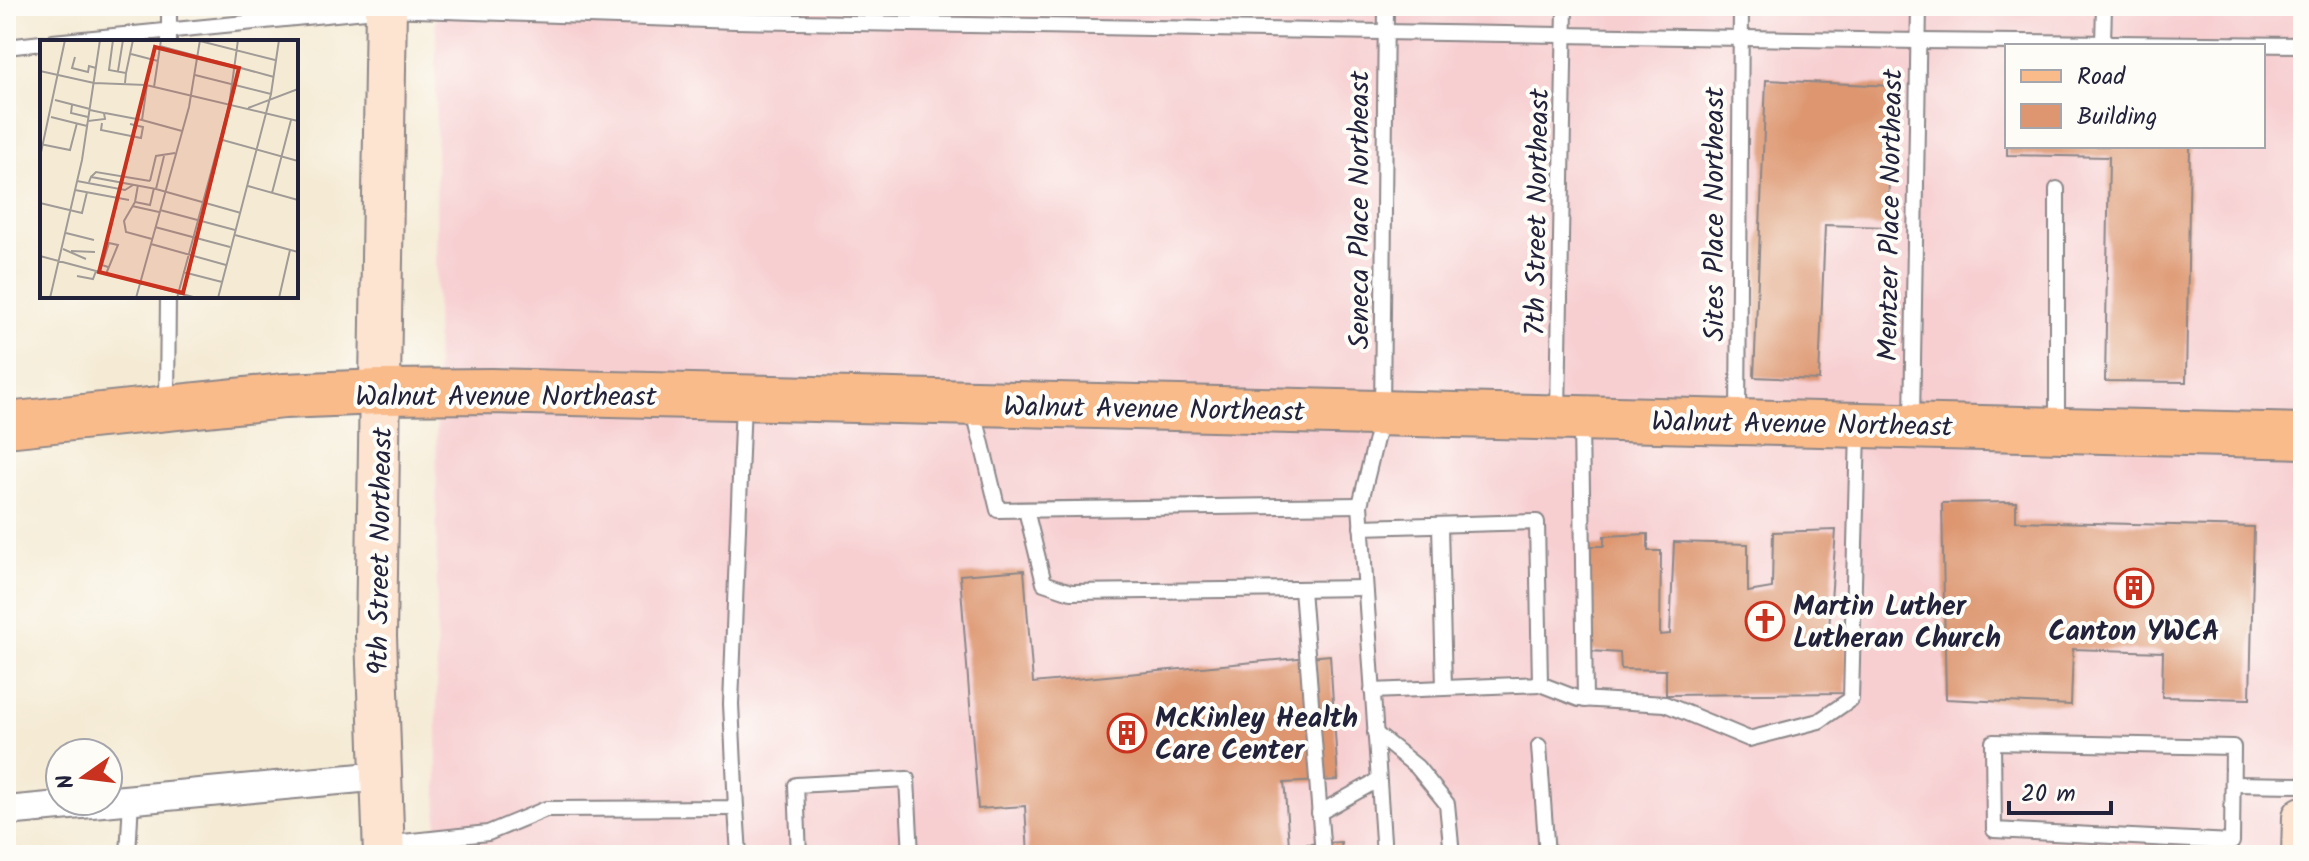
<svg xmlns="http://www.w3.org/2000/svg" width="2309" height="861" viewBox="0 0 2309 861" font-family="Kalam,sans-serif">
<rect width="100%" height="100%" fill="#fdfcf7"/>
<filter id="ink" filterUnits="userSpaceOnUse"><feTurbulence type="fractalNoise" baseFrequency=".0125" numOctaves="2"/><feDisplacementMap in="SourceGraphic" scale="16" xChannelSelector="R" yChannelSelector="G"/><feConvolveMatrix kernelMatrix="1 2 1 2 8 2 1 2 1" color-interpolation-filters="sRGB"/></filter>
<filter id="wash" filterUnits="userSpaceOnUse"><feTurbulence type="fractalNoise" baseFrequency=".006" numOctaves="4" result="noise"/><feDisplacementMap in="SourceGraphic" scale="32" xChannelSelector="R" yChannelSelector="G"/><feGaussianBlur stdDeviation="1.8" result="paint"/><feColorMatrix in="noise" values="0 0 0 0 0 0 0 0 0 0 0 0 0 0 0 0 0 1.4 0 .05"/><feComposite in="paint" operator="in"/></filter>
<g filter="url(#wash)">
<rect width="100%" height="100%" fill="#f5ebd5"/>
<!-- built -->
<path fill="#f7cfd1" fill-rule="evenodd" d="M436,6H2303V855H442L437,835ZM2007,46H2263V146H2007Z"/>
<g id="blocks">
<!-- building -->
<g fill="#dd966f">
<polygon points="1766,80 1893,86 1887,227 1825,225 1819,380 1754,377"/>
<polygon points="2007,146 2190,146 2186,382 2105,381 2109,157 2007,155"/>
<polygon points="2016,502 2016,521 2254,527 2250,699 2162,697 2163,652 2073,649 2071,705 1946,699 1942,503"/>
<polygon points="1836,530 1829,629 1847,629 1846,693 1666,695 1666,670 1621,669 1620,653 1591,651 1588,546 1604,546 1604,536 1648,534 1648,551 1661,551 1660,635 1670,634 1674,542 1748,544 1748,592 1772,588 1773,532"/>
<polygon points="1024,570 1033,683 1330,655 1338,780 1284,783 1285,792 1289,845 1341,842 1342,855 1028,855 1025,806 978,809 960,575"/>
</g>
</g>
</g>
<g filter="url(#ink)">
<use href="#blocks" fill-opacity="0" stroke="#8c8688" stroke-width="2"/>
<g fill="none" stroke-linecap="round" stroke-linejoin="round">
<defs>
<g id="lane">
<polyline points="53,42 386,9 736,21 1919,41 2303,45"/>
<polyline points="169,42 169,6"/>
<polyline points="2103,42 2104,6"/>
<polyline points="6,47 42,43"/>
<polyline points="167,404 168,296"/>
<polyline points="973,407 998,510 1360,505"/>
<polyline points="1558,414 1565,6"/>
<polyline points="1738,418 1741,6"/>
<polyline points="1912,421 1919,6"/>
<polyline points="1581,424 1585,700"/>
<polyline points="2057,425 2057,189"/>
<polyline points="1026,510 1044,583 1071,592 1365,588"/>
<polyline points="1440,525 1444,688"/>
<polyline points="1361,527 1537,522 1540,684 1372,691"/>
<polyline points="1302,589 1323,855"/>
<polyline points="1540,684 1579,699 1665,704 1749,739 1819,721 1851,699 1858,430"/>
<polyline points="1375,733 1417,767 1447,804 1452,855"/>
<polygon points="1993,742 2233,747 2232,842 1994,830"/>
<polyline points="1539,746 1547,855"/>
<polyline points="2233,784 2303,785"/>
<polyline points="736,808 739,855"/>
<polyline points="1319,813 1378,780"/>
<polyline points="384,844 488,833 546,809 736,808 731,704 743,402"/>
<polyline points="128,855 131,799"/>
<polyline points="799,855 796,785 907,779 911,855"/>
<polyline points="1384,855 1360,505 1382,414 1386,6"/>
</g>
<polyline id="street" points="6,811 382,776"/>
<g id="secondary">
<polyline points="384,855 376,636 386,6"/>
<polyline points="2302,855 2303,817"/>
</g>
<polyline id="primary" points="6,425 284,396 380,392 491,391 2303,436"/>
</defs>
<!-- lane casing -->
<use href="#lane" stroke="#8c8688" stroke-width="18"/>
<!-- street casing -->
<use href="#street" stroke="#8c8688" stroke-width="32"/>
<!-- secondary casing -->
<use href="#secondary" stroke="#8c8688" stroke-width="44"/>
<!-- primary casing -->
<use href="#primary" stroke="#8c8688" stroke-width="48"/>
<!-- lane -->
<use href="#lane" stroke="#fff" stroke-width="14"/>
<!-- street -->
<use href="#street" stroke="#fff" stroke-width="28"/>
<!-- secondary -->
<use href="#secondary" stroke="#fde4d1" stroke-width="40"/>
<!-- primary -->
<use href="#primary" stroke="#fabb8b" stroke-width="44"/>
</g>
</g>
<!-- icons -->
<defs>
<symbol id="building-ring" viewBox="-11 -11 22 22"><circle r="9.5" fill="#fdfcf7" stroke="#c8321e" stroke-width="1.5"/><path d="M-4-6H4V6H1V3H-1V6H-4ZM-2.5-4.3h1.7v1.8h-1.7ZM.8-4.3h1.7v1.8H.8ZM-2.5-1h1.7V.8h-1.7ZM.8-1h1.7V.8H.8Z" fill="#c8321e"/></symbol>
<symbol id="church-ring" viewBox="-11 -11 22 22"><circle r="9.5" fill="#fdfcf7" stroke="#c8321e" stroke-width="1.5"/><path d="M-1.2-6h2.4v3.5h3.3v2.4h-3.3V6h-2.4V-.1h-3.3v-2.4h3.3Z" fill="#c8321e"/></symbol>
</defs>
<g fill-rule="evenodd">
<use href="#building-ring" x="2112" y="566" width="44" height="44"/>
<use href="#church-ring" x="1743" y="599" width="44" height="44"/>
<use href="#building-ring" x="1105" y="711" width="44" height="44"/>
</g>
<g text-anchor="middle" stroke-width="8" stroke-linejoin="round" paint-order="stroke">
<!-- street labels -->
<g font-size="28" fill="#22223b" stroke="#fdfcf7">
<text transform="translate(1358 210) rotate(-90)" y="10">Seneca Place Northeast</text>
<text transform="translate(1536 212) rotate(-89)" y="10">7th Street Northeast</text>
<text transform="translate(1713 214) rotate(-90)" y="10">Sites Place Northeast</text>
<text transform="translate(1889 215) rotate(-89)" y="10">Mentzer Place Northeast</text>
<text x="506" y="405">Walnut Avenue Northeast</text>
<text transform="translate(1154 408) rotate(1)" y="10">Walnut Avenue Northeast</text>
<text transform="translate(1802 423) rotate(1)" y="10">Walnut Avenue Northeast</text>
<text transform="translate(379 551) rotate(-89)" y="10">9th Street Northeast</text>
</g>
<!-- poi labels -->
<g font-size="28" font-weight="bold" fill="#22223b" stroke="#fdfcf7" text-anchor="start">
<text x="1793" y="615">Martin Luther<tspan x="1793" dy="32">Lutheran Church</tspan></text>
<text x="2134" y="640" text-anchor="middle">Canton YWCA</text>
<text x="1155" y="727">McKinley Health<tspan x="1155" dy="32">Care Center</tspan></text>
</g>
</g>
<!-- overview -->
<g transform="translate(40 40)">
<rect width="258" height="258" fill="#f5ebd5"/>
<path fill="none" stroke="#a19b97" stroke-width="2" d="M73,0L69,30L86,33L85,43M160,1L235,20M120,6L234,37M91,14L118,21M35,17L32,28L48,32L49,26L56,28M0,31L54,43L106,45L258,81M78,31L83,0M86,33L93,0M155,35L231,54M107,45L102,80L142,91M114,47L121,0M15,60L50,69M32,65L31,73L48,77M208,68L258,49M65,73L102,80M11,77L47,86M48,81L65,79L64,73L50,70M62,83L61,90L101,98L103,87L90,84M179,99L258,121M0,104L30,110L37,83M0,117L25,0M51,137L56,132L110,141M37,141L85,150L93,145M110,141L116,116L135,113M49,142L51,137L116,149L201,173M98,145L95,162L110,165L114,148M208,146L258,160M116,149L124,116M35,150L89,160M232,153L251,80M95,162L84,181L86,192L112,199M0,163L42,173L47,152M92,166L119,172M120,170L195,190M115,187L190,207M26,193L54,200M195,195L258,212M111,204L186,225M23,209L46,219M31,211L55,212M0,216L157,258M143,232L182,242M66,234L78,205L69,203L62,225L68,227M37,236L53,239L56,231M10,258L42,120L60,0M96,258L149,67L160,0M137,258L189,66L198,0M178,258L231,54L239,0M239,258L250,210"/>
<path fill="#c8321e" fill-opacity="0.15" stroke="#c8321e" stroke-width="4" d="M115,7L199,28L143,253L59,232Z"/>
<rect width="258" height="258" fill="none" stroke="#22223b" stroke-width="4"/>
</g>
<!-- margin -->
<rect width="2309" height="861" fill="none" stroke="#fdfcf7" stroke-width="32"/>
<!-- legend -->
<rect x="2005" y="44" width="260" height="104" fill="#fdfcf7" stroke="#a5a5ac" stroke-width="2"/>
<rect x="2021" y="70" width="40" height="12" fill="#fabb8b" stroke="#a5a5ac" stroke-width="2"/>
<text x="2077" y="84" font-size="24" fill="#22223b">Road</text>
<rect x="2021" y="104" width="40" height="24" fill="#dd966f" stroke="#a5a5ac" stroke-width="2"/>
<text x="2077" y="124" font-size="24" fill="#22223b">Building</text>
<!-- north arrow -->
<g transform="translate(84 777) rotate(256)"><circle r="38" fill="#fdfcf7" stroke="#a5a5ac" stroke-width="2"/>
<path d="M0-6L14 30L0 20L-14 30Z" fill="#c8321e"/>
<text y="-12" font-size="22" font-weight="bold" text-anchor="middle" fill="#22223b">N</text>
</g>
<!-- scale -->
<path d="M2009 801v12h102v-12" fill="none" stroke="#22223b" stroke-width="4"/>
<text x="2021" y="801" font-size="24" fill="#22223b" stroke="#fdfcf7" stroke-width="6" paint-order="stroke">20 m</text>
</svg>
